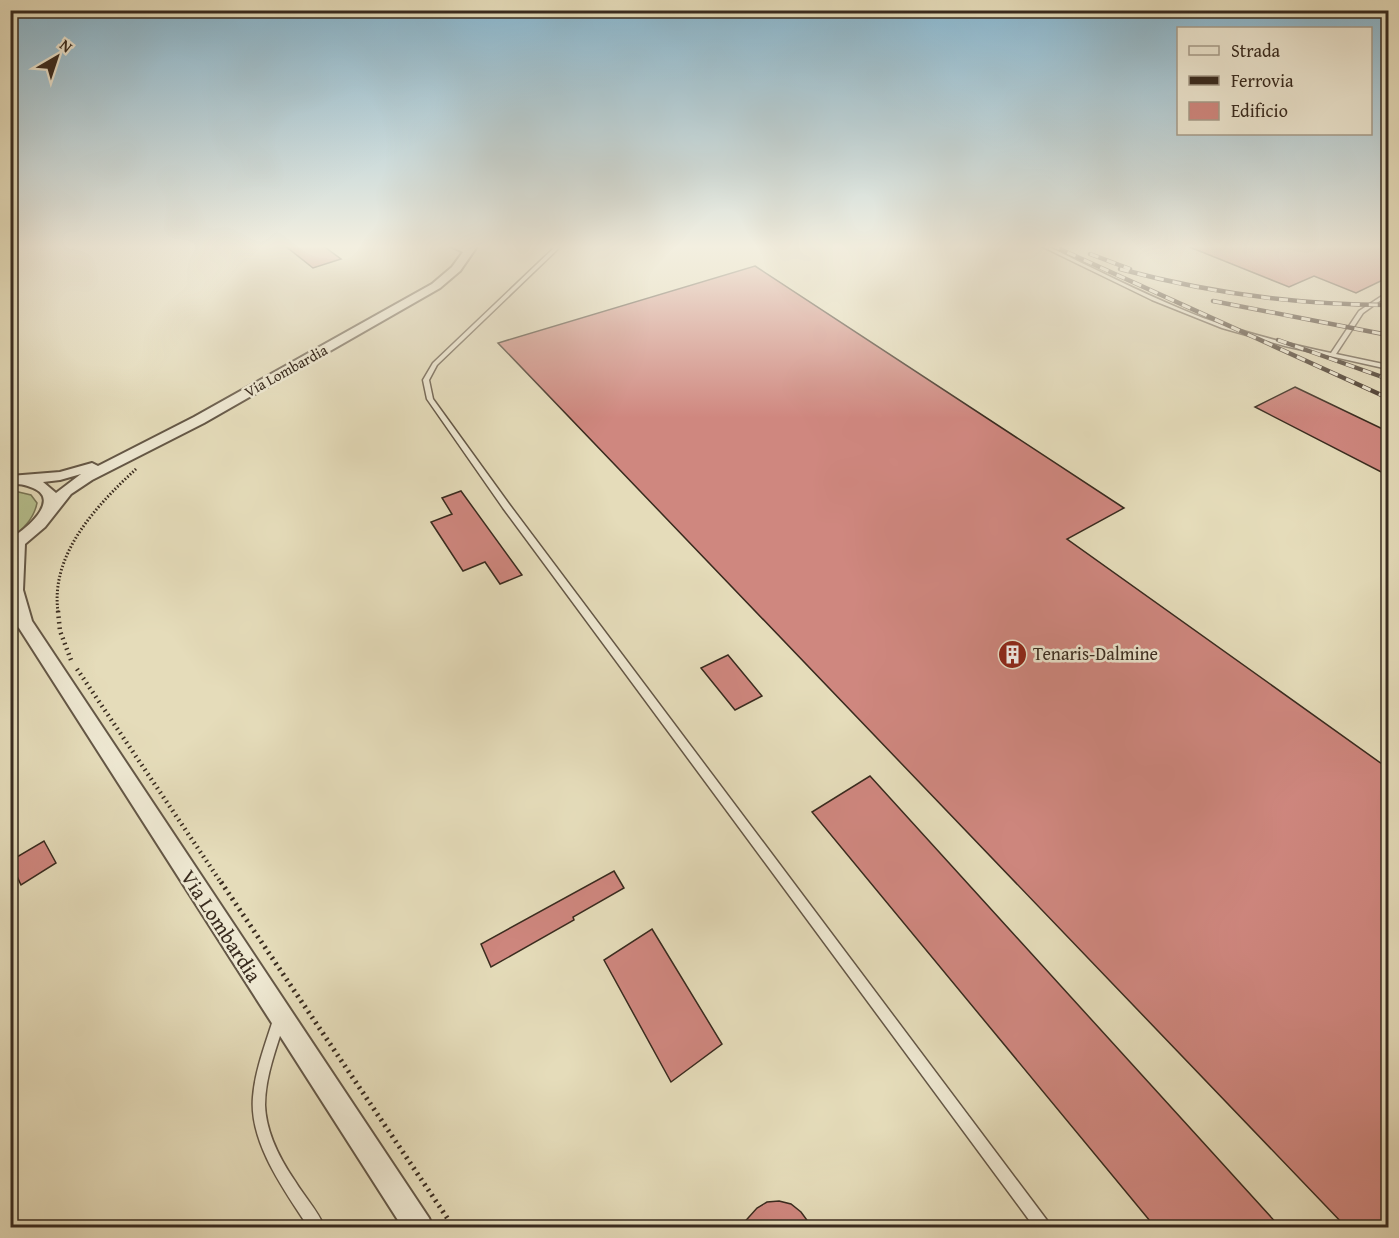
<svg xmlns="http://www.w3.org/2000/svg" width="1399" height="1238" viewBox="0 0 1399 1238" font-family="'Gentium Book Plus',serif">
<rect width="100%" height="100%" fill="#e5dcba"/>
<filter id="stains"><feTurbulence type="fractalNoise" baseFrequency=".00333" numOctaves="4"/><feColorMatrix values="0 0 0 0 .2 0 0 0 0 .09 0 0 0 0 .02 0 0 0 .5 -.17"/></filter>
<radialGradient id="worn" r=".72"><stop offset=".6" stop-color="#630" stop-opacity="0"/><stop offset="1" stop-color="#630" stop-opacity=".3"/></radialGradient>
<!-- green -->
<path fill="#b6c08e" stroke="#787656" stroke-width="1.5" d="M10,490L31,495L37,503C34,518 24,529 11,537Z"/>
<!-- building -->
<g fill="#cf877f" stroke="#392b1f" stroke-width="1.5">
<polygon points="284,245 322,245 341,259 313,268"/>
<polygon points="1389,245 1389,277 1356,293 1314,276 1289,287 1187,246"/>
<polygon points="755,266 1124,508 1067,539 1389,769 1389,1227 1346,1227 498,343"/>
<polygon points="1295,387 1389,432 1389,476 1255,407"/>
<polygon points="461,491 522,575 500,584 485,562 463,571 431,522 452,514 442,498"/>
<polygon points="728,655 762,696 735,710 701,668"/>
<polygon points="870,776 1280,1227 1155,1227 812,812"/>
<polygon points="44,841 56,863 21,885 10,861"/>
<polygon points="614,871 624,888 573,917 574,920 491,967 481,944"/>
<polygon points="652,929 722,1044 671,1082 604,960"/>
<polygon points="779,1201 791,1204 801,1212 812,1227 740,1227 757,1208 767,1202"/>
</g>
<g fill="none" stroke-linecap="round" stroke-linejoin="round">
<defs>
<g id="service">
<polygon points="557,245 562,245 437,365 429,380 433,399 509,504 1049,1223 1051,1228 1035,1228 503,508 427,399 423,380 433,363"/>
<path d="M1039,245H1045C1097,270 1149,297 1203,318C1245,333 1288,344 1331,353L1359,311L1388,292V295L1363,313L1336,354L1388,365V369L1285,346L1222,328L1152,300Z"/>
<path d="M279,1014L283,1016L285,1020C277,1047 265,1076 265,1105C266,1133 280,1159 295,1181C304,1196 318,1211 325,1228H309C285,1191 249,1143 253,1097C255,1071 265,1045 273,1020L275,1016Z"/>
</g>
<path id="minor" d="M448,245H478L460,271L440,288L204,423L92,480L71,494L45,527L25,544L23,590L32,621L429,1218L433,1228H403L19,628L10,620V539C25,530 62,500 33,488C24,484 20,484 10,484V476L60,472L92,463L98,466L194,417L432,284L452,267L463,252ZM81,474L56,493L43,482L60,480Z"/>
</defs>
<!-- service casing -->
<use href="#service" stroke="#645746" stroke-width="3"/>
<!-- minor casing -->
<use href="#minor" stroke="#645746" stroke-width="4"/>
<!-- path-far2 -->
<path stroke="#392b1f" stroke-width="3" stroke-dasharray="1.5 2" stroke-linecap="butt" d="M58,612C50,554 97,505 136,469"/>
<!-- path-far1 -->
<g stroke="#392b1f" stroke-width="4.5" stroke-dasharray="1.5 4" stroke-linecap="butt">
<polyline points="58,611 60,631 71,660"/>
<polyline points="77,669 222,884"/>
</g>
<!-- path -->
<polyline stroke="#392b1f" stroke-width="5" stroke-dasharray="2 4.5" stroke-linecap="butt" points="221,882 454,1228"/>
<!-- service -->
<use href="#service" fill="#eee8d2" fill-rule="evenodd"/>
<!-- minor -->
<use href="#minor" fill="#eee8d2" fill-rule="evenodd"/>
<defs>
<g id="rail">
<polyline points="1051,245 1388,398"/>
<polyline points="1090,254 1130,269"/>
<path d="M1120,269C1209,293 1296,305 1388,305"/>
<polyline points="1213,301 1388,335"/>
<polyline points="1278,340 1388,379"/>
</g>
</defs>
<!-- rail casing -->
<use href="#rail" stroke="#392b1f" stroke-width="4.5"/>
<!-- rail -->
<use href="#rail" stroke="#eee8d2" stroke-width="3" stroke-dasharray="9" stroke-linecap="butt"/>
</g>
<!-- sky -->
<linearGradient id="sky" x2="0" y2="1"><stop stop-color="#87b7d1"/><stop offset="0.59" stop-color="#f3efe0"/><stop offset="1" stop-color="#f3efe0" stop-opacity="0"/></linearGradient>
<rect width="1399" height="418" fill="url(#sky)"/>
<!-- icons -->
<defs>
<symbol id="building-disc" viewBox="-11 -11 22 22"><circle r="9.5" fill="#8f2418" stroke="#eee8d2"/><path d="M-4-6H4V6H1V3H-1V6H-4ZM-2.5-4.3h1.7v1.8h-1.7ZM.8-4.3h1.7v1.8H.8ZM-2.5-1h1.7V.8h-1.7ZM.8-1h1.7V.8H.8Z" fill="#fff"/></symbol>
</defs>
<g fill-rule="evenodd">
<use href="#building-disc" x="996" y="638" width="33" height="33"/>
</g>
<g text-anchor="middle" stroke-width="5" stroke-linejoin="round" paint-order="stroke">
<!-- far-street labels -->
<g font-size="15" fill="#392b1f" stroke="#eee8d2">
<text transform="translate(286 371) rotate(-29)" y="5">Via Lombardia</text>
</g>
<!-- poi labels -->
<g font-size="18" fill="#392b1f" stroke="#eee8d2" text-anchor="start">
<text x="1033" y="660">Tenaris-Dalmine</text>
</g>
<!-- near-street labels -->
<g font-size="21" fill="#392b1f" stroke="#eee8d2">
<text transform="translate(221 926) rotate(57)" y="7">Via Lombardia</text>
</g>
</g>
<!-- margin -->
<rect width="1399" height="1238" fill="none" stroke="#e5dcba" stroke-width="36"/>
<rect x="12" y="12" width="1375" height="1214" fill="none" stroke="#392b1f" stroke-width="3"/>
<rect x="18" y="18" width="1363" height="1202" fill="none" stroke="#392b1f" stroke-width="1.5"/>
<!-- legend -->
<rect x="1177" y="27" width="195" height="108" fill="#eee8d2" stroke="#a69c8a" stroke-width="1.5"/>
<rect x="1189" y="46" width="30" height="9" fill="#eee8d2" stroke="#a69c8a" stroke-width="1.5"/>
<text x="1231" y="57" font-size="18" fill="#392b1f">Strada</text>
<rect x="1189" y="76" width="30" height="9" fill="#392b1f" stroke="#a69c8a" stroke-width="1.5"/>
<text x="1231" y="87" font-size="18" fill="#392b1f">Ferrovia</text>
<rect x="1189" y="102" width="30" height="18" fill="#cf877f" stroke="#a69c8a" stroke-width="1.5"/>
<text x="1231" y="117" font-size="18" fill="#392b1f">Edificio</text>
<!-- north arrow -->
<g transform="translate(57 57) rotate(39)" stroke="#eee8d2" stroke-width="4.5" paint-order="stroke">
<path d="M0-4.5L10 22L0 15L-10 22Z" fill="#392b1f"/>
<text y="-9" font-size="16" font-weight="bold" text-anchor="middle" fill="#392b1f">N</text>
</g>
<rect width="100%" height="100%" filter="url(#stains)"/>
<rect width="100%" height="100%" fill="url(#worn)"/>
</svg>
